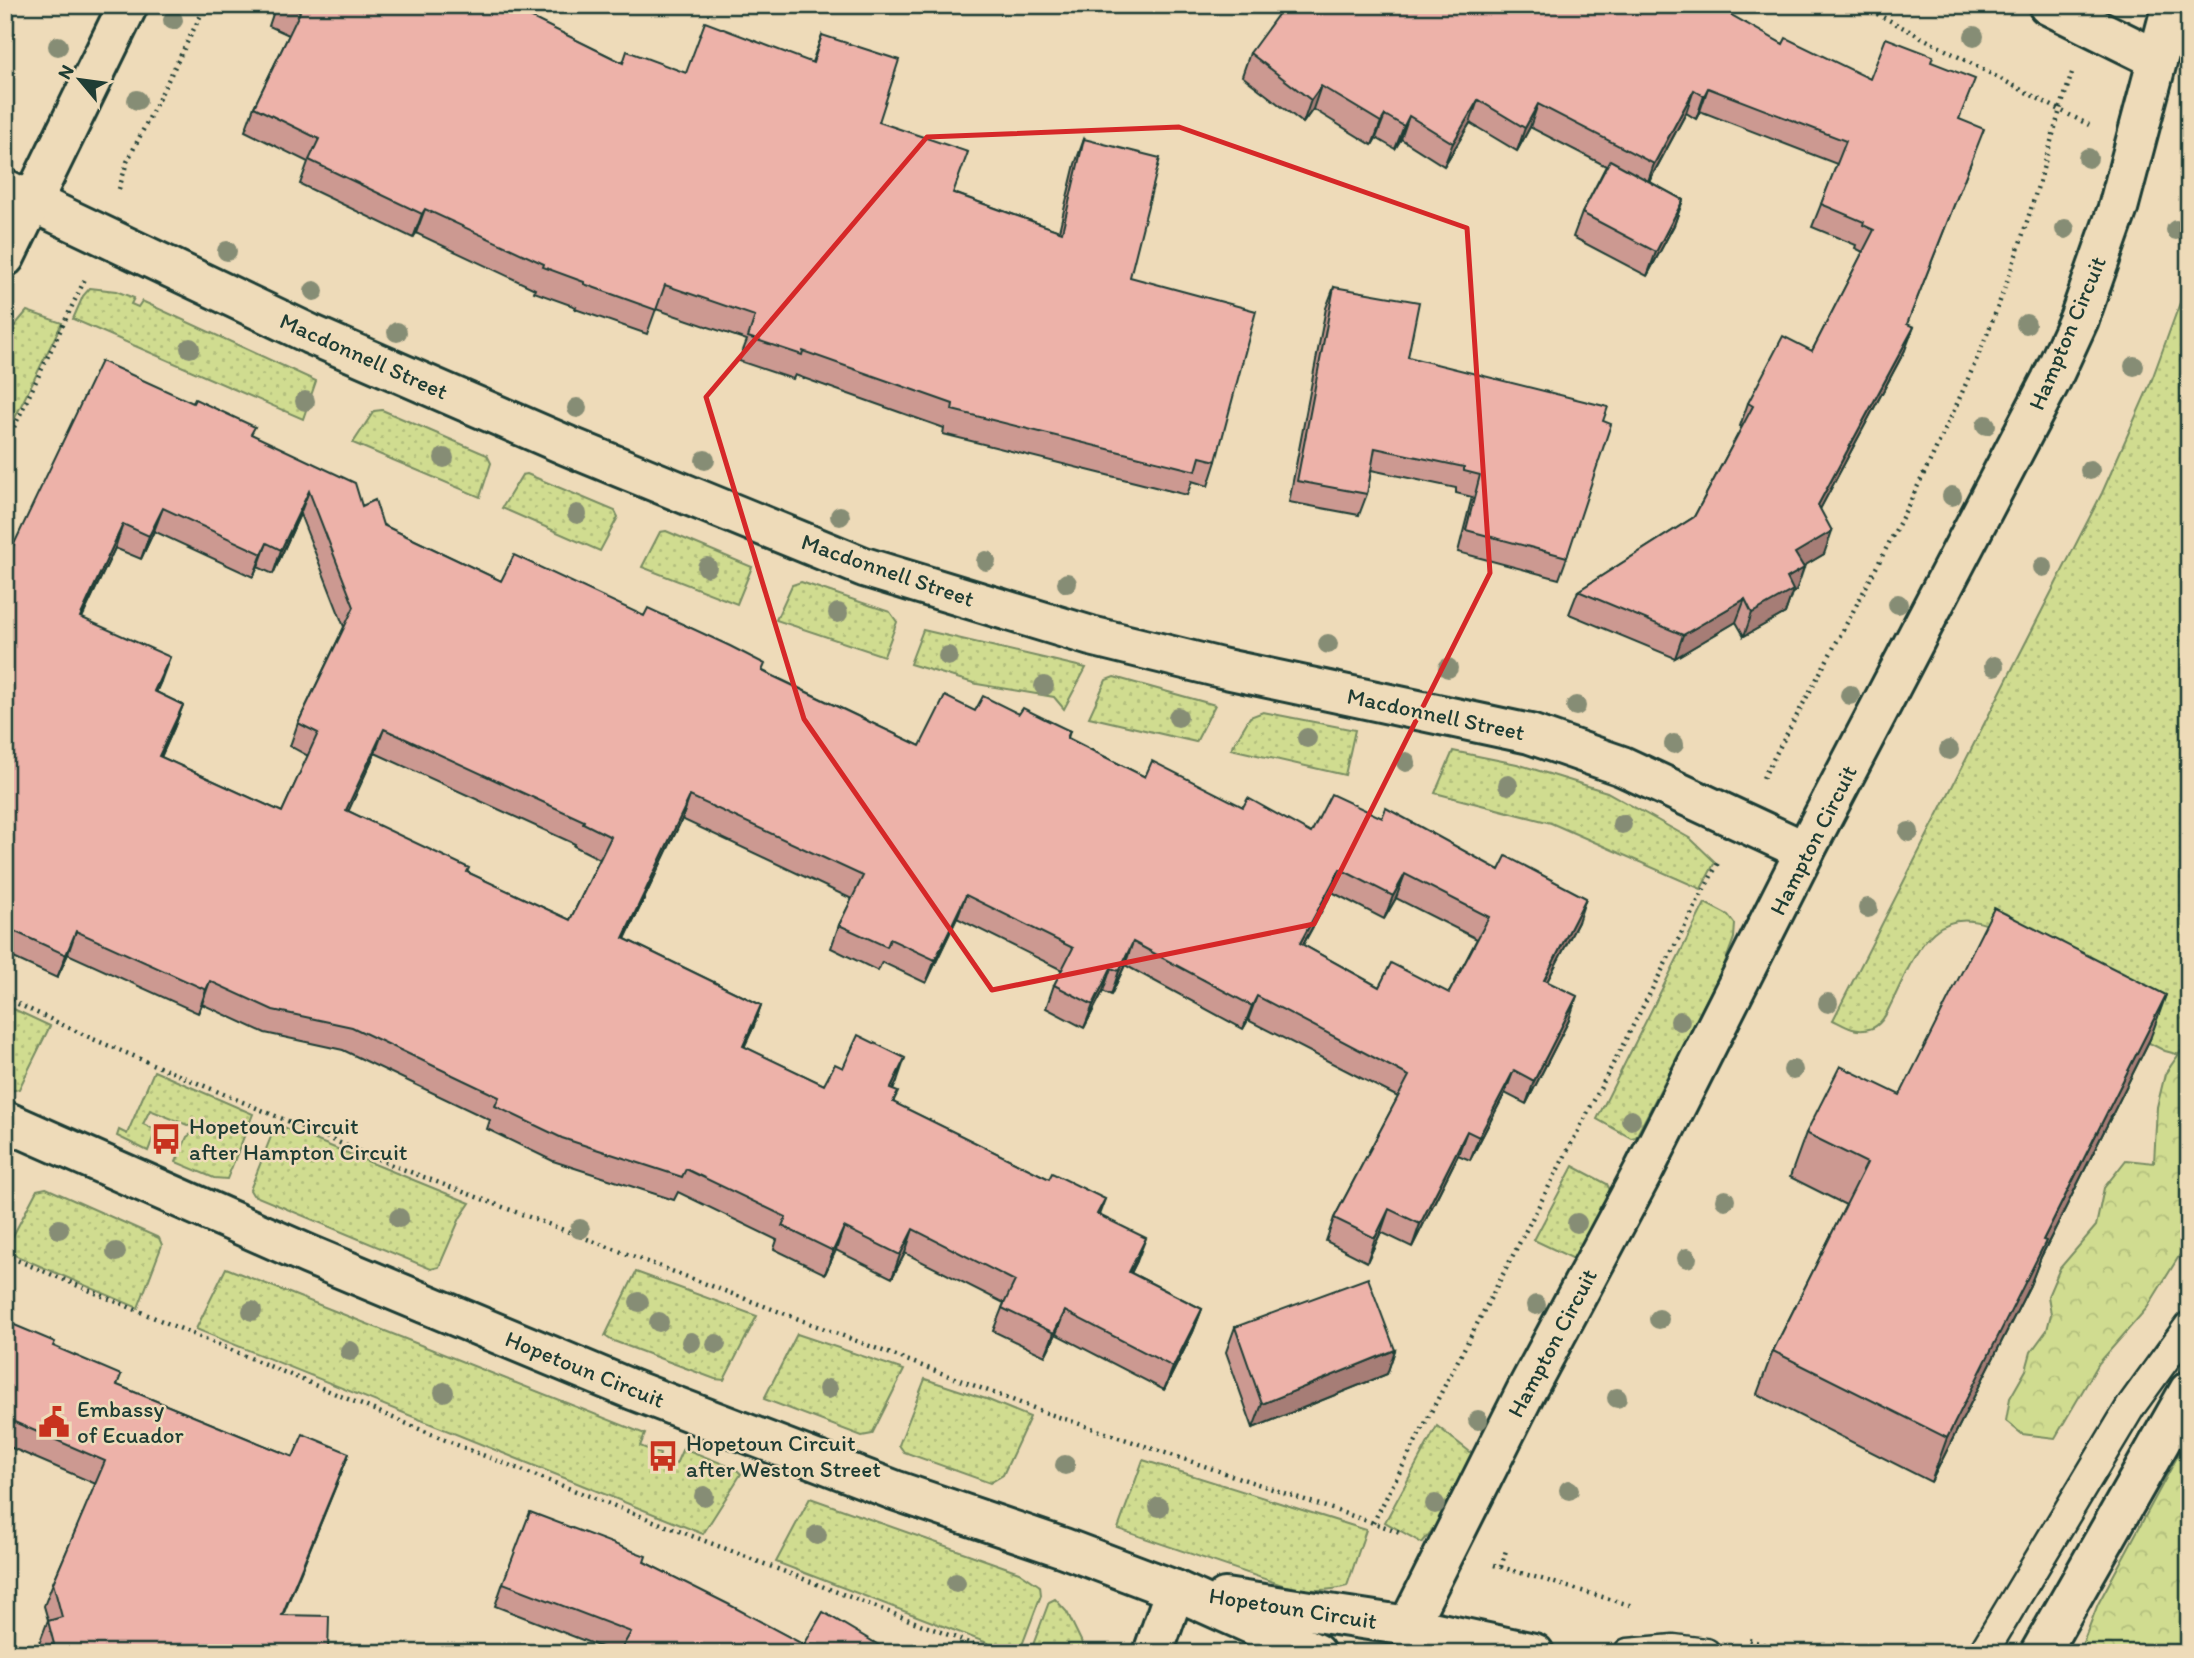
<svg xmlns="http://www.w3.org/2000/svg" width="2194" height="1658" viewBox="0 0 2194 1658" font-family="Itim,sans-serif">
<defs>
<pattern id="grass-dots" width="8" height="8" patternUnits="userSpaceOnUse" patternTransform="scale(1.75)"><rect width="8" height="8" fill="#d0dc90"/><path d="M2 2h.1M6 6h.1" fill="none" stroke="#b2be7d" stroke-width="1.8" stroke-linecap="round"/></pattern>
<pattern id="forest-crowns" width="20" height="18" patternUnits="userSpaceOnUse" patternTransform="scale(1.75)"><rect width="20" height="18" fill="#d0dc90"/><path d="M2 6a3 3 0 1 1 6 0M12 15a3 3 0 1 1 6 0" fill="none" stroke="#b2be7d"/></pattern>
</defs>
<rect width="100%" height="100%" fill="#eedbb9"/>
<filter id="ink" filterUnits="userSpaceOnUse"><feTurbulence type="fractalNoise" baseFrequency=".0143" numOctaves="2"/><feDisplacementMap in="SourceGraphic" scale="14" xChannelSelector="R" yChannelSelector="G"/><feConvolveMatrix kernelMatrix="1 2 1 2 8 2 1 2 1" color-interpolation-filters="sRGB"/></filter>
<g filter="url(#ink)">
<!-- grass -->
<g fill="url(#grass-dots)" stroke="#788c62" stroke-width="2">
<path d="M2189,278V1040L2180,1055L2165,1051L1982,958L1996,928C1930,899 1914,959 1890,1006C1886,1015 1880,1027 1869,1029C1855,1033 1845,1026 1833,1020L2102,493L2151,382Z"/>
<polygon points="90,288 116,291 134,298 131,304 138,307 142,301 316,381 303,419 73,319 83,296"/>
<polygon points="27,311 62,323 5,438 5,337"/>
<polygon points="382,410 487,455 491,463 480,497 353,443 374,411"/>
<polygon points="527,474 615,511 618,517 600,551 502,508 522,475"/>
<polygon points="666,531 752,567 737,604 642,567 660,532"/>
<polygon points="801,582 890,612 897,622 884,656 776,620 792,585"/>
<polygon points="923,630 1086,668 1064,709 1054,697 977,684 910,664"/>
<polygon points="1114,677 1215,705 1196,742 1089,717 1106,680"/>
<polygon points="1263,712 1355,730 1345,775 1231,749 1250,717"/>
<polygon points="1453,751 1517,764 1607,792 1691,839 1715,862 1701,889 1551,823 1435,793"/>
<polygon points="1705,903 1728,915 1735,924 1734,938 1723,968 1636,1137 1631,1138 1597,1119"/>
<polygon points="5,1005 50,1026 19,1089 11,1091 5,1088"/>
<polygon points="154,1071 253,1114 227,1179 214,1178 176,1162 187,1137 194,1132 195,1128 150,1110 143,1124 156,1130 148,1151 117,1136 119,1130 127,1134"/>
<polygon points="276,1124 470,1203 460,1218 439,1267 431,1269 253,1195 250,1190"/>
<polygon points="1573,1166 1607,1184 1610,1190 1574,1259 1534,1240"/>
<polygon points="46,1188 159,1238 162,1245 138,1308 5,1251 37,1190"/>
<polygon points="226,1268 645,1434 640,1446 660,1454 659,1458 676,1464 683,1448 736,1469 741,1474 703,1534 196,1329"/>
<polygon points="636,1272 757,1316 724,1380 715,1379 611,1340 605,1336"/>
<polygon points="797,1334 904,1370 872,1434 862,1436 764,1399"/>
<polygon points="925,1379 986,1399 1030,1417 1003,1475 990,1483 904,1452 899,1445"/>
<polygon points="1437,1426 1474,1455 1439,1522 1422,1543 1385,1522"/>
<path d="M1143,1460L1366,1530L1347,1586C1326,1592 1307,1591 1285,1586L1118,1529Z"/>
<polygon points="810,1498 1019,1572 1040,1586 1041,1595 1019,1653 1013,1653 776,1562"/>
<polygon points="1055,1599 1067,1612 1087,1653 1030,1653 1049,1602"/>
</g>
<!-- forest -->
<g fill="url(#forest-crowns)" stroke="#788c62" stroke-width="2">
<polygon points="2189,1040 2189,1240 2147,1308 2099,1363 2055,1438 2022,1434 2006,1421 2010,1398 2026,1370 2031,1352 2047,1330 2051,1314 2048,1296 2060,1268 2096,1226 2104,1188 2126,1160 2154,1163 2157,1107 2165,1074"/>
<polygon points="2189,1435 2189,1653 2079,1653 2098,1604"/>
</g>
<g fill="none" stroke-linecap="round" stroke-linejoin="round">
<defs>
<g id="lane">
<polyline points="1628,1653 1674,1649 1706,1653"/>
<polyline points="1983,1653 2131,1406 2189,1326"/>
</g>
<g id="street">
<polyline points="2048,5 2157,59"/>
<polyline points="5,189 310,334 568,446 864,567 1091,636 1221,668 1530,734 1622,766 1805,851"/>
<polyline points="5,257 128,5"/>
<polyline points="1408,1626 1526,1391 1644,1170 1805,851 2051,380 2079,319 2118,208 2172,5"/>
</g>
<g id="secondary">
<polyline points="5,1121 309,1255 633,1390 894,1490 1064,1548 1175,1590 1315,1653"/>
<polyline points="1225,1598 1408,1626 1534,1653"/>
<polyline points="1153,1653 1175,1590"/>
</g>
<polyline id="highway" points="2040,1653 2189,1391"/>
</defs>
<!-- lane casing -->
<use href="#lane" stroke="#1f3d34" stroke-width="33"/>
<!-- street casing -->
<use href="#street" stroke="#1f3d34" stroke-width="44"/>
<!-- secondary casing -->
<use href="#secondary" stroke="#1f3d34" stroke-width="44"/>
<!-- highway casing -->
<use href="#highway" stroke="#1f3d34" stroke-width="44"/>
<!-- path -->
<g stroke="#1f3d34" stroke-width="4.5" stroke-dasharray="2 5" stroke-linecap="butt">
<polyline points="2072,73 2060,110 2089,125"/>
<polyline points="119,189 127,162 206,5"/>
<polyline points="5,446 85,279"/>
<path d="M1763,778C1841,633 1923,489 1986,337C2016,263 2038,187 2060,110L1860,5"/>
<polyline points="5,998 93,1039 392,1165 1044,1412 1400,1532"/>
<polyline points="5,1255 467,1449 995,1653"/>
<polyline points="1373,1523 1718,863"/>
<polyline points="1494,1565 1633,1606"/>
<polyline points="1501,1567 1507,1547"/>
<polyline points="1749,1640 1792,1653"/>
</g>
<!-- lane -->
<use href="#lane" stroke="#eedbb9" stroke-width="28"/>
<!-- street -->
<use href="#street" stroke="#eedbb9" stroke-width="38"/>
<!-- secondary -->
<use href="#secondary" stroke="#eedbb9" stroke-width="38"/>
<!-- highway -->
<use href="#highway" stroke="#eedbb9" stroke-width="38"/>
</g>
<!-- trees -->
<g fill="#868d75">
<circle cx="173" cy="20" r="10"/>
<circle cx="1974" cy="36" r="10"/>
<circle cx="58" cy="46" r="10"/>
<circle cx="137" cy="100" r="10"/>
<circle cx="2088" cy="158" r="10"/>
<circle cx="2065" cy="229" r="10"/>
<circle cx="2176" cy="230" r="10"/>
<circle cx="227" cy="251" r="10"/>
<circle cx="314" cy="291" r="10"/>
<circle cx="2026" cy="324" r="10"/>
<circle cx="397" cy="332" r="10"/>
<circle cx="190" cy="348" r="10"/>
<circle cx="2134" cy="366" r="10"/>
<circle cx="305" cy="401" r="10"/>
<circle cx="577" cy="408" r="10"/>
<circle cx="1986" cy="425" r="10"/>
<circle cx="444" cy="458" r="10"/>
<circle cx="705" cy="460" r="10"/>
<circle cx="2090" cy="470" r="10"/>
<circle cx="1952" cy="496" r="10"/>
<circle cx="577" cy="514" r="10"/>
<circle cx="840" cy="516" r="10"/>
<circle cx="986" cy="561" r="10"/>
<circle cx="707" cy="567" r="10"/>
<circle cx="2043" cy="567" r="10"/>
<circle cx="1067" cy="583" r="10"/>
<circle cx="1898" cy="604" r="10"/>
<circle cx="838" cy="613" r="10"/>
<circle cx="1328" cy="644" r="10"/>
<circle cx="948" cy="656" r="10"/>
<circle cx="1994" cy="666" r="10"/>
<circle cx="1448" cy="668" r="10"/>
<circle cx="1044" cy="686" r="10"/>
<circle cx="1850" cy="695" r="10"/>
<circle cx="1576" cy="706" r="10"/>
<circle cx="1178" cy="717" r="10"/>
<circle cx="1307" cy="738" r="10"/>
<circle cx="1674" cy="744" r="10"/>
<circle cx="1949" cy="750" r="10"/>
<circle cx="1406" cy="762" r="10"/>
<circle cx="1508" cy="785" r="10"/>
<circle cx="1622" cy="824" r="10"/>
<circle cx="1909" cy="832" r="10"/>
<circle cx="1868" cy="908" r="10"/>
<circle cx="1828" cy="1003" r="10"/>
<circle cx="1680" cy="1021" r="10"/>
<circle cx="1793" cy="1070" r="10"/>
<circle cx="1631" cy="1120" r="10"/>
<circle cx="1725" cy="1200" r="10"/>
<circle cx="399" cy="1218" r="10"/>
<circle cx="1577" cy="1223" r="10"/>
<circle cx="59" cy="1229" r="10"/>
<circle cx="580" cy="1229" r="10"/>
<circle cx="116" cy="1252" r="10"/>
<circle cx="1687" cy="1258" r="10"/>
<circle cx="639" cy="1302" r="10"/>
<circle cx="1536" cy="1305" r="10"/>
<circle cx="252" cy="1311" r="10"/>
<circle cx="1659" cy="1319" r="10"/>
<circle cx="659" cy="1322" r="10"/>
<circle cx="691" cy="1342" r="10"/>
<circle cx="716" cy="1344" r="10"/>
<circle cx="350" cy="1351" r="10"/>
<circle cx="828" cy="1389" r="10"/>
<circle cx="444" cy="1392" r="10"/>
<circle cx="1617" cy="1398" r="10"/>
<circle cx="1478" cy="1420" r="10"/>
<circle cx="1065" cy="1465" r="10"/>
<circle cx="1569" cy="1490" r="10"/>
<circle cx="704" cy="1496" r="10"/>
<circle cx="1435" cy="1504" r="10"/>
<circle cx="1159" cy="1507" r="10"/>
<circle cx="817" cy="1535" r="10"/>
<circle cx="956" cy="1583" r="10"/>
</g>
<!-- wall -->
<g fill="#cc9991" stroke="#1f3d34" stroke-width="2" fill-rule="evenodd">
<polygon points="276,5 518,5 514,10 623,63 686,73 812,62 822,35 879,122 954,193 1059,231 1075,164 1084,139 1130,277 1216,461 1208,486 1192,481 1187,495 943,434 944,428 795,375 793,379 739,361 747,340 656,309 647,334 575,309 576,307 534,292 535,289 416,233 413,238 300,184 308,162 245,131 254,107 289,35 269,26"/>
<polygon points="1598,9 1711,11 1783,44 1870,79 1931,62 1975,152 1907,324 1905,350 1820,509 1824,554 1803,566 1796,591 1792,593 1785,613 1744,636 1736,622 1675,658 1569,614 1578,591 1694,517 1742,427 1740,426 1748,403 1812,351 1863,252 1855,248 1856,245 1812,227 1837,164 1700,111 1696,119 1686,113 1649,182 1683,200 1674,225 1647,276 1573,237 1582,213 1606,166 1530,127 1517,151 1470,123 1444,166 1401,139 1395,149 1376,138 1372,145 1313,109 1303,123 1242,76 1250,53"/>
<polygon points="1334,287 1408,357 1603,421 1567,557 1559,579 1458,552 1472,497 1456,493 1456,488 1371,470 1367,494 1359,515 1289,502 1326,308"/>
<path d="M193,403L252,435L362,506L383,525L501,581L763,671L920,746L975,711L1019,714L1070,731L1068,738L1145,777L1243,807L1311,833L1578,922L1547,981L1569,1020L1526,1104L1505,1093L1470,1160L1458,1155L1412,1247L1381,1232L1367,1262L1326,1241L1334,1218L1398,1097L1248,1020L1243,1029L1125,965L1111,995L1103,991L1084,1028L1046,1008L1054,985L1062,970L957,918L926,983L882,962L878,971L831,948L839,925L852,899L682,819L625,939L761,1005L753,1028L744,1047L824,1085L843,1068L897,1081L893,1090L894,1103L1049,1179L1105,1199L1099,1215L1137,1261L1131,1273L1202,1309L1193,1332L1164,1390L1056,1334L1045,1356L993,1331L1004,1303L905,1253L892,1278L836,1250L825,1274L774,1249L777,1240L678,1192L674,1200L553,1161L487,1129L490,1120L343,1050L265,1033L202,1004L198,1013L68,954L57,978L5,954V563ZM300,514L344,627L298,723L290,746L308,756L282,812L161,757L174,728L183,705L156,692L161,681L82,618L115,548L141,559L154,531L253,577L258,567L273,574ZM375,753L575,844L574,846L600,859L570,920L467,872L348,811ZM1332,892L1384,919L1396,898L1477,939L1449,993L1379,987L1303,945Z"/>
<polygon points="2150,1039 2041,1257 2030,1285 1931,1482 1757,1394 1773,1351 1846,1205 1790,1177 1806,1133 1900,1095"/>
<polygon points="5,1321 53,1346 117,1385 293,1457 349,1453 340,1476 283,1615 40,1648 39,1644 48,1620 44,1606 53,1583 96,1484 5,1445"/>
<polygon points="1235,1327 1395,1350 1387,1374 1253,1428 1226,1352"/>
<polygon points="644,1562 804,1645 892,1653 616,1653 495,1606 503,1583"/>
</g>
<!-- shaded-wall -->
<g fill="#a67d76" stroke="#1f3d34" stroke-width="2">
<polygon points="506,5 518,5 497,30"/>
<polygon points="1321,86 1313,109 1303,123 1311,100"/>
<polygon points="1708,88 1700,111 1696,119 1704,96"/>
<polygon points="1694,90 1686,113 1646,187 1654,164"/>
<polygon points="1478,100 1470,123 1444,166 1453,143"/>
<polygon points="1538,104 1530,127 1517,151 1525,128"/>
<polygon points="1385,115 1376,138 1372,145 1381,122"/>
<polygon points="1409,116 1401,139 1395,149 1404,126"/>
<polygon points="1683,200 1674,225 1647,276 1656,252"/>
<polygon points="425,209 416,233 413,238 422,214"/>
<polygon points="1914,327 1905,350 1810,528 1818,505"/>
<polygon points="309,491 300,514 273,574 281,550"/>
<polygon points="163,508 154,531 141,559 149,536"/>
<polygon points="123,524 115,548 71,640 80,617"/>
<polygon points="1832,531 1824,554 1787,576 1795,553"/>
<polygon points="267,543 258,567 253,577 262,554"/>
<polygon points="1804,568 1796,591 1792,593 1785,613 1744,636 1752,613 1787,578"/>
<polygon points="1745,599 1736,622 1675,658 1683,635"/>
<polygon points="170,657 161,681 146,715 154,691"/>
<polygon points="183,705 174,728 151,779 159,756"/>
<polygon points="384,729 375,753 338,834 346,810"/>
<polygon points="690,796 682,819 614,961 623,938"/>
<polygon points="1340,869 1332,892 1291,966 1300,943"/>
<polygon points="1405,874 1396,898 1384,919 1393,896"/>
<polygon points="966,895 957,918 926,983 935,960"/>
<polygon points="1586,898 1578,922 1536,1003 1544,980"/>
<polygon points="76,931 68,954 57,978 66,955"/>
<polygon points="1133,942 1125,965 1111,995 1119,971"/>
<polygon points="1111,968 1103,991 1084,1028 1093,1005"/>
<polygon points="210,981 202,1004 198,1013 206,990"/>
<polygon points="2166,995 2150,1039 2041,1257 2030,1285 1931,1482 1947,1438 2043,1240"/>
<polygon points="1257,996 1248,1020 1243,1029 1252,1006"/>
<polygon points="1577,996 1569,1020 1526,1104 1534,1081"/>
<polygon points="761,1005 753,1028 734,1069 743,1046"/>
<polygon points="905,1058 897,1081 882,1112 890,1089"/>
<polygon points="1514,1070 1505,1093 1470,1160 1479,1137"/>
<polygon points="1467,1131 1458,1155 1412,1247 1420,1224"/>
<polygon points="1389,1209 1381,1232 1367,1262 1375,1238"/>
<polygon points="844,1227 836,1250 825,1274 833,1251"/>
<polygon points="913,1229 905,1253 892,1278 900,1255"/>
<polygon points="1146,1238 1137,1261 1120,1295 1129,1272"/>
<polygon points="1202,1309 1193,1332 1164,1390 1173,1367"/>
<polygon points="1065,1311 1056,1334 1045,1356 1054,1333"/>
<polygon points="1395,1350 1387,1374 1253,1428 1262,1404"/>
<polygon points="349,1453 340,1476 273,1638 282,1615"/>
</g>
<!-- building -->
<g fill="#edb2a9" stroke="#1f3d34" stroke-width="2" fill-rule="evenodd">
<polygon points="286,5 506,5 623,63 627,51 686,73 705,22 813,63 822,35 899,60 879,122 968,152 953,193 1062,232 1084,139 1160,158 1130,277 1256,311 1216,461 1200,457 1196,471 952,410 953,404 803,351 802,355 748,337 755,316 665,285 656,310 584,284 584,282 543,267 544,264 425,209 422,214 309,160 319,139 254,107 300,12"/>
<polygon points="1285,5 1591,5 1598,9 1600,5 1701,5 1711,11 1717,7 1783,44 1786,38 1870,79 1886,38 1933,56 1931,62 1975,79 1959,119 1984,129 1907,324 1914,327 1818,505 1832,531 1795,553 1804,568 1787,578 1793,590 1752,613 1745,599 1683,635 1578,591 1694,517 1753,406 1748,403 1783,336 1812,351 1874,230 1863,225 1864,222 1821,204 1846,141 1708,88 1704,96 1694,90 1654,164 1538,104 1525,128 1478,100 1453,143 1409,116 1404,126 1385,115 1381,122 1321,86 1311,100 1250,53"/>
<polygon points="1610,160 1683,200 1656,252 1582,213"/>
<polygon points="1334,287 1419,302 1408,357 1608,407 1603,421 1611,424 1567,557 1466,530 1480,475 1464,471 1464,467 1375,448 1367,494 1297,481"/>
<path d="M101,361L193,403L195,399L255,427L251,434L355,483L362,506L375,500L383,525L501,581L514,555L644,616L648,608L730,646L765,664L762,671L920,746L945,696L975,711L983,696L1019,714L1023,708L1047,720L1070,731L1067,738L1145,777L1152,761L1243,807L1248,798L1311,833L1331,794L1382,818L1386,808L1499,870L1506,856L1586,898L1544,980L1577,996L1534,1081L1514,1070L1479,1137L1467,1131L1420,1224L1389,1209L1375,1238L1334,1218L1409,1076L1257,996L1252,1006L1133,942L1119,971L1111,968L1093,1005L1054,985L1073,948L966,895L935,960L890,939L887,947L839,925L863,876L690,796L623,938L761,1005L743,1046L824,1085L835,1064L843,1068L858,1035L905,1058L890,1089L898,1092L893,1102L1049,1179L1052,1173L1105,1199L1097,1214L1146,1238L1129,1272L1202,1309L1173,1367L1065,1311L1054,1333L1002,1308L1015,1281L913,1229L900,1255L844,1227L833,1251L782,1226L786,1217L686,1169L682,1177L562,1138L495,1106L499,1097L352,1027L273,1010L210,981L206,990L76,931L66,955L5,927V563ZM309,491L354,607L298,723L318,733L282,812L159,756L183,705L154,691L170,657L80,617L123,524L149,536L163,508L262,554L267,543L281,550ZM384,729L584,821L583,823L611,837L570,920L467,872L469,868L346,810ZM1340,869L1393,896L1405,874L1489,917L1449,993L1391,963L1379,987L1300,943Z"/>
<polygon points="1994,908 2166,995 2043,1240 2046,1241 1947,1438 1773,1351 1867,1163 1806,1133 1840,1066 1900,1095"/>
<polygon points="1368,1278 1395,1350 1262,1404 1235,1327"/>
<polygon points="5,1321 55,1342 53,1346 121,1375 117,1385 293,1457 303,1434 349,1453 282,1615 329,1616 328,1653 21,1653 54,1644 48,1621 62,1617 53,1583 105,1461 5,1418"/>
<polygon points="530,1512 646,1556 644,1562 728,1604 804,1645 823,1612 892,1653 619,1653 631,1632 503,1583"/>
</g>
</g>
<!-- marked area -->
<path fill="none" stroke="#d62828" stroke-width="5" stroke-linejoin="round" d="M1179,127L1467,228L1490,573L1314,924L992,990L804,719L706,397L927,137Z"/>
<!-- icons -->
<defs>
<symbol id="bus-bare" viewBox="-9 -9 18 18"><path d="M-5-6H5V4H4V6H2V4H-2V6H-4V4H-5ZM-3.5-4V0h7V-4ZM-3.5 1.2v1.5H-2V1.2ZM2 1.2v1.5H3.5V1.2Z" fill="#c8321e" stroke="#eedbb9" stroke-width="2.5" paint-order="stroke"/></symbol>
<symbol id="civic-bare" viewBox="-9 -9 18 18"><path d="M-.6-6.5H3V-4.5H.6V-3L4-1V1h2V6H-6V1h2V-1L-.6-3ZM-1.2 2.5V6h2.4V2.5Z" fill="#c8321e" stroke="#eedbb9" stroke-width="2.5" paint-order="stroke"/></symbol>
</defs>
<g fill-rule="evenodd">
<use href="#bus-bare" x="144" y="1117" width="44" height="44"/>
<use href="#civic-bare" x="32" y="1400" width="44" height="44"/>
<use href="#bus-bare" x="641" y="1434" width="44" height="44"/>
</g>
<g text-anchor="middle" stroke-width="5" stroke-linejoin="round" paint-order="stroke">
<!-- street labels -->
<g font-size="23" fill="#1f3d34" stroke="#eedbb9">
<text transform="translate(2067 333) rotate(-67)" y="8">Hampton Circuit</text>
<text transform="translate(364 356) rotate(24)" y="8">Macdonnell Street</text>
<text transform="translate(888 570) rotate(19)" y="8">Macdonnell Street</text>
<text transform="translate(1436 714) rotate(12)" y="8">Macdonnell Street</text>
<text transform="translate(1813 840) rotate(-63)" y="8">Hampton Circuit</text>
<text transform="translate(1552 1343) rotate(-62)" y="8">Hampton Circuit</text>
<text transform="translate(585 1369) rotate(22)" y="8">Hopetoun Circuit</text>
<text transform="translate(1293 1608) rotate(9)" y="8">Hopetoun Circuit</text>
</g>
<!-- poi labels -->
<g font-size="23" fill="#1f3d34" stroke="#eedbb9" text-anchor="start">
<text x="189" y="1134">Hopetoun Circuit<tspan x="189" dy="26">after Hampton Circuit</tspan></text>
<text x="77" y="1417">Embassy<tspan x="77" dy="26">of Ecuador</tspan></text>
<text x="686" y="1451">Hopetoun Circuit<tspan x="686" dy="26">after Weston Street</tspan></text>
</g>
</g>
<!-- margin -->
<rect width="2194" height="1658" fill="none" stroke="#eedbb9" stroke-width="28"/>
<rect x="14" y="14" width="2166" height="1630" fill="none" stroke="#1f3d34" stroke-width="2.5" filter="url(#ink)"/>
<!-- north arrow -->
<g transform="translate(80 80) rotate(299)" stroke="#eedbb9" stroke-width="5" paint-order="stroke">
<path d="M0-5L12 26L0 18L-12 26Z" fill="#1f3d34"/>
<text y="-10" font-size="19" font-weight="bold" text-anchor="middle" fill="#1f3d34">N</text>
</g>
</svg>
